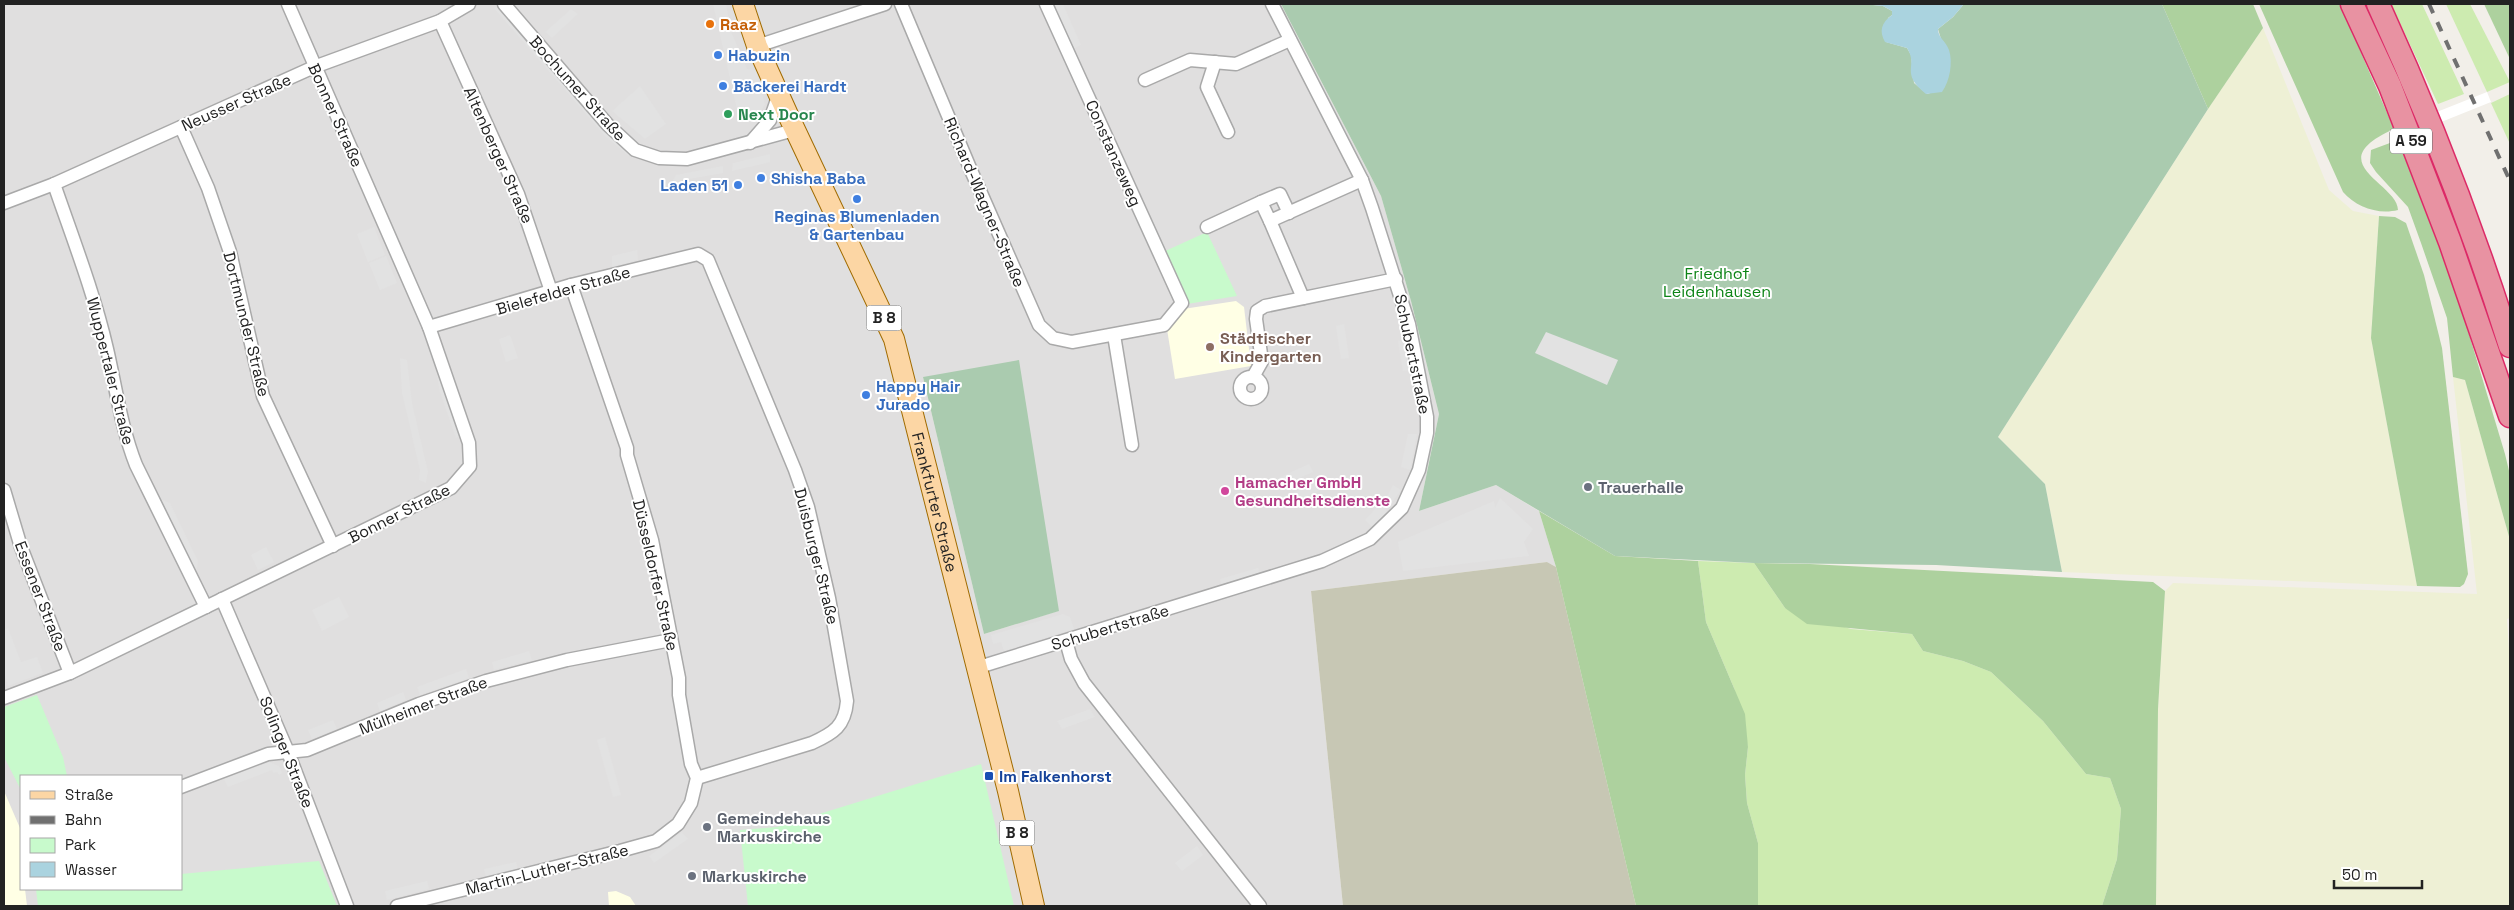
<svg xmlns="http://www.w3.org/2000/svg" width="2514" height="910" viewBox="0 0 2514 910" font-family="'Space Grotesk',sans-serif">
<rect width="100%" height="100%" fill="#f2efe9"/>
<!-- residential -->
<path fill="#e0dfdf" fill-rule="evenodd" d="M4,4H1281L1381,196L1411,301L1439,414L1419,511L1496,485L1539,511L1556,567L1547,562L1311,591L1343,906H4ZM923,377L1059,611H1058L984,634ZM21,776H181V889H21Z"/>
<!-- education -->
<g fill="#ffffe5">
<polygon points="1236,301 1244,307 1251,366 1175,379 1167,329 1183,309"/>
<polygon points="4,791 20,828 21,889 25,889 27,906 4,906"/>
<polygon points="616,891 630,897 636,906 609,906 608,892"/>
</g>
<!-- construction -->
<polygon fill="#c7c7b4" points="1547,562 1556,567 1636,906 1343,906 1311,591"/>
<!-- farmland -->
<g fill="#eef0d5">
<polygon points="2263,28 2329,190 2353,211 2379,216 2371,338 2417,586 2062,572 2045,484 1998,437 2208,109"/>
<polygon points="2453,377 2465,380 2510,540 2510,618 2507,619 2510,666 2510,906 2156,906 2158,709 2165,591 2173,583 2477,594"/>
</g>
<!-- grass -->
<g fill="#cdebb0">
<polygon points="2391,4 2422,4 2464,94 2438,104"/>
<polygon points="2446,4 2470,4 2510,82 2487,92"/>
<polygon points="2510,94 2510,144 2491,103"/>
<polygon points="1698,561 1754,563 1785,608 1851,629 1912,634 1923,651 1963,661 1991,672 2043,721 2086,774 2110,778 2121,809 2117,859 2102,906 1758,906 1758,843 1747,803 1745,775 1748,747 1734,688 1706,622"/>
</g>
<!-- forest -->
<g fill="#add19e">
<polygon points="2162,4 2253,4 2263,28 2208,109"/>
<path d="M2259,4H2340L2394,129C2318,163 2398,183 2398,210C2378,215 2356,207 2343,192Z"/>
<polygon points="2484,4 2510,4 2510,58 2509,57"/>
<polygon points="2398,140 2456,291 2505,454 2510,475 2510,540 2465,380 2453,377 2447,318 2421,243 2408,207 2376,172 2370,163 2371,150"/>
<polygon points="2379,216 2395,217 2406,223 2424,275 2442,348 2468,574 2464,584 2460,587 2417,586 2371,338"/>
<polygon points="1539,511 1615,556 1698,561 1706,622 1745,714 1748,747 1745,775 1747,803 1758,843 1758,906 1636,906 1556,567"/>
<polygon points="1754,563 1810,564 2153,582 2165,591 2158,709 2156,906 2102,906 2117,859 2121,809 2110,778 2086,774 2043,721 1991,672 1963,661 1923,651 1912,634 1807,624 1785,608"/>
</g>
<!-- cemetery -->
<g fill="#aacbaf">
<polygon points="1281,4 1863,4 1883,6 1892,11 1892,15 1888,18 1886,42 1907,48 1911,55 1914,83 1927,94 1937,91 1946,45 1941,39 1938,29 1953,17 1964,4 2162,4 2208,109 1998,437 2045,484 2062,572 1936,565 1754,563 1615,556 1496,485 1419,511 1439,414 1411,301 1381,196"/>
<polygon points="1019,360 1059,611 984,634 923,377"/>
</g>
<!-- park -->
<g fill="#c8facc">
<polygon points="1207,232 1237,296 1187,304 1163,252"/>
<polygon points="37,695 63,757 67,776 21,776 21,790 4,757 4,707"/>
<polygon points="981,764 1014,906 748,906 740,830 777,827"/>
<polygon points="319,861 337,906 38,906 36,889 181,889 181,874"/>
</g>
<!-- parking -->
<g fill="#e2e2e2">
<polygon points="713,4 726,4 732,34 747,69 756,70 765,104 760,113 739,118"/>
<polygon points="1053,4 1063,4 1081,45 1073,49"/>
<polygon points="496,6 608,134 631,153 629,156 606,137 494,8"/>
<polygon points="571,9 578,14 552,38 545,32"/>
<polygon points="640,86 666,124 645,139 612,111"/>
<polygon points="770,154 770,162 732,171 733,163"/>
<polygon points="723,166 723,173 672,182 676,175"/>
<polygon points="374,227 385,255 368,262 357,234"/>
<polygon points="637,250 638,260 612,267 612,256"/>
<polygon points="386,256 397,283 380,290 369,263"/>
<polygon points="1344,324 1349,358 1341,359 1336,326"/>
<polygon points="1546,332 1618,360 1607,385 1535,353"/>
<polygon points="510,335 518,358 506,362 499,339"/>
<polygon points="1406,340 1412,370 1403,371 1398,341"/>
<polygon points="400,358 407,360 412,403 428,472 426,483 419,480 420,470 402,393"/>
<polygon points="436,368 460,436 456,438 440,392"/>
<polygon points="1408,434 1417,434 1410,470 1401,467"/>
<polygon points="1309,464 1313,472 1277,488 1274,480"/>
<polygon points="1319,481 1323,489 1289,504 1286,496"/>
<polygon points="1393,485 1401,490 1384,515 1372,527 1365,520 1389,493"/>
<polygon points="1500,498 1533,529 1524,542 1529,556 1403,571 1398,542 1494,501 1495,508"/>
<polygon points="160,499 170,503 198,561 196,573"/>
<polygon points="266,547 274,562 258,570 251,555"/>
<polygon points="1258,568 1261,576 1222,588 1220,579"/>
<polygon points="339,597 349,617 322,631 312,610"/>
<polygon points="1063,614 1070,617 1074,629 1004,651 1001,642 993,644 991,635"/>
<polygon points="8,628 21,662 37,657 43,673 8,686 4,673 4,630"/>
<polygon points="529,651 532,660 494,670 492,662"/>
<polygon points="466,669 469,678 420,695 417,687"/>
<polygon points="403,692 406,700 380,711 377,703"/>
<polygon points="1090,709 1095,717 1062,729 1057,721"/>
<polygon points="333,720 337,729 312,739 308,730"/>
<polygon points="605,737 621,795 613,797 597,740"/>
<polygon points="269,762 279,766 282,773 279,775 277,772 273,773 272,770 228,787 224,779"/>
<polygon points="682,832 688,839 654,863 649,856"/>
<polygon points="1197,846 1203,855 1182,871 1175,863"/>
<polygon points="516,862 518,870 486,877 484,869"/>
<polygon points="427,881 429,889 387,900 385,891"/>
</g>
<!-- water -->
<path fill="#aad3df" d="M1863,4H1964L1953,17L1938,29C1938,38 1946,41 1949,50C1953,62 1950,81 1942,92L1926,94C1899,72 1919,67 1907,48L1885,42C1879,31 1881,23 1892,15V11L1883,6Z"/>
<!-- pier -->
<polygon fill="#fff" points="2487,92 2491,102 2394,141 2389,131"/>
<g fill="none" stroke-linecap="round" stroke-linejoin="round">
<defs>
<g id="minor">
<polyline points="504,4 608,125 635,150 659,158 687,159 794,130"/>
<polyline points="901,4 970,168 1039,325 1053,338 1072,342 1164,325 1182,303 1046,4"/>
<polyline points="440,21 518,194 551,291"/>
<polyline points="757,46 885,4"/>
<polyline points="1215,62 1207,87 1228,132"/>
<polyline points="1145,80 1190,60 1236,64 1290,40"/>
<polyline points="181,127 208,188 230,252 263,396 333,546"/>
<polyline points="750,143 770,120 779,94"/>
<path d="M54,184C73,239 94,293 107,349C116,388 121,427 136,465L206,607"/>
<polyline points="1261,202 1280,194 1289,213"/>
<polyline points="4,203 54,184 314,67 440,21 469,4"/>
<polyline points="1270,221 1303,298"/>
<polyline points="1207,227 1261,202 1270,221 1362,180"/>
<path d="M429,327L571,285L698,254L708,260L795,470L808,507L829,598L847,701C845,726 834,733 812,743L697,778"/>
<polyline points="1114,335 1132,445"/>
<circle cx="1251" cy="388" r="11"/>
<polyline points="1253,377 1262,361 1256,319 1257,311 1265,306 1396,279"/>
<polyline points="4,490 21,547 70,673"/>
<polyline points="222,599 288,752 347,906"/>
<polyline points="1066,641 1071,659 1084,683 1260,906"/>
<polyline points="976,668 1322,561 1370,539 1402,508 1419,470 1427,433 1427,417 1409,324 1372,208 1362,180 1272,4"/>
<polyline points="4,698 70,673 451,488 470,466 469,443 429,327 288,4"/>
<polyline points="181,787 268,754 307,750 419,704 486,681 567,660 671,640"/>
<polyline points="397,906 620,851 656,841 678,824 691,803 697,778 691,764 679,695 679,678 652,540 627,455 627,448 571,285"/>
</g>
<g id="primary">
<path id="s1" d="M743,4L757,46L789,117L894,339L1008,791L1034,906"/>
</g>
<g id="motorway">
<polyline points="2352,4 2390,86 2450,242 2510,416"/>
<path d="M2378,4C2429,115 2473,228 2510,346"/>
</g>
</defs>
<!-- minor casing -->
<use href="#minor" stroke="#a9a9a9" stroke-width="15"/>
<!-- primary casing -->
<use href="#primary" stroke="#a06b00" stroke-width="22"/>
<!-- motorway casing -->
<use href="#motorway" stroke="#dc2a67" stroke-width="25"/>
<!-- minor -->
<use href="#minor" stroke="#fff" stroke-width="12"/>
<!-- primary -->
<use href="#primary" stroke="#fcd6a4" stroke-width="20"/>
<!-- motorway -->
<use href="#motorway" stroke="#e892a2" stroke-width="22"/>
<!-- rail -->
<polyline stroke="#707070" stroke-width="4" stroke-dasharray="10 10" stroke-linecap="butt" points="2429,4 2510,181"/>
</g>
<!-- markers -->
<circle fill="#e8710a" stroke="#fff" stroke-width="2" cx="710" cy="24" r="5"/>
<g fill="#3f7fe0" stroke="#fff" stroke-width="2">
<circle cx="718" cy="55" r="5"/>
<circle cx="723" cy="86" r="5"/>
<circle cx="761" cy="178" r="5"/>
<circle cx="738" cy="185" r="5"/>
<circle cx="857" cy="199" r="5"/>
<circle cx="866" cy="395" r="5"/>
</g>
<circle fill="#2e9e5b" stroke="#fff" stroke-width="2" cx="728" cy="114" r="5"/>
<circle fill="#8d6e63" stroke="#fff" stroke-width="2" cx="1210" cy="347" r="5"/>
<g fill="#6b7280" stroke="#fff" stroke-width="2">
<circle cx="1588" cy="487" r="5"/>
<circle cx="707" cy="827" r="5"/>
<circle cx="692" cy="876" r="5"/>
</g>
<circle fill="#d1479c" stroke="#fff" stroke-width="2" cx="1225" cy="491" r="5"/>
<rect fill="#1a4fb4" stroke="#fff" stroke-width="2" x="984" y="771" width="10" height="10" rx="2.5"/>
<g text-anchor="middle" stroke-width="4" stroke-linejoin="round" paint-order="stroke">
<!-- shield labels -->
<g fill="#fff" stroke="#646464" stroke-width="1">
<rect x="2390" y="128.5" width="42" height="25" rx="4"/>
<rect x="866.5" y="305.5" width="35" height="25" rx="4"/>
<rect x="999.5" y="820.5" width="35" height="25" rx="4"/>
</g>
<g font-size="15" font-weight="bold" fill="#222">
<text x="2411" y="146">A 59</text>
<text x="884" y="323">B 8</text>
<text x="1017" y="838">B 8</text>
</g>
<!-- food labels -->
<g font-size="16" font-weight="bold" fill="#c56008" stroke="#fff" text-anchor="start">
<text x="720" y="30">Raaz</text>
</g>
<!-- shop labels -->
<g font-size="16" font-weight="bold" fill="#366cbe" stroke="#fff" text-anchor="start">
<text x="728" y="61">Habuzin</text>
<text x="733" y="92">Bäckerei Hardt</text>
<text x="771" y="184">Shisha Baba</text>
<text x="728" y="191" text-anchor="end">Laden 51</text>
<text x="857" y="222" text-anchor="middle">Reginas Blumenladen<tspan x="857" dy="18">&amp; Gartenbau</tspan></text>
<text x="876" y="392">Happy Hair<tspan x="876" dy="18">Jurado</tspan></text>
</g>
<!-- street labels -->
<g font-size="16" fill="#222" stroke="#fff">
<text transform="translate(578 88) rotate(48)" y="6">Bochumer Straße</text>
<text transform="translate(236 102) rotate(-24)" y="6">Neusser Straße</text>
<text transform="translate(336 115) rotate(66)" y="6">Bonner Straße</text>
<text transform="translate(1114 153) rotate(66)" y="6">Constanzeweg</text>
<text transform="translate(499 155) rotate(66)" y="6">Altenberger Straße</text>
<text transform="translate(985 202) rotate(67)" y="6">Richard-Wagner-Straße</text>
<text transform="translate(563 290) rotate(-16)" y="6">Bielefelder Straße</text>
<text transform="translate(247 324) rotate(76)" y="6">Dortmunder Straße</text>
<text transform="translate(1413 354) rotate(78)" y="6">Schubertstraße</text>
<text transform="translate(111 371) rotate(76)" y="6">Wuppertaler Straße</text>
<text dy="6" stroke="none"><textPath href="#s1" startOffset="536">Frankfurter Straße</textPath></text>
<text transform="translate(399 513) rotate(-27)" y="6">Bonner Straße</text>
<text transform="translate(817 556) rotate(76)" y="6">Duisburger Straße</text>
<text transform="translate(656 575) rotate(77)" y="6">Düsseldorfer Straße</text>
<text transform="translate(41 596) rotate(69)" y="6">Essener Straße</text>
<text transform="translate(1110 627) rotate(-17)" y="6">Schubertstraße</text>
<text transform="translate(423 705) rotate(-21)" y="6">Mülheimer Straße</text>
<text transform="translate(287 752) rotate(68)" y="6">Solinger Straße</text>
<text transform="translate(547 869) rotate(-14)" y="6">Martin-Luther-Straße</text>
</g>
<!-- leisure labels -->
<g font-size="16" font-weight="bold" fill="#27864d" stroke="#fff" text-anchor="start">
<text x="738" y="120">Next Door</text>
</g>
<!-- park labels -->
<g font-size="16" fill="#0c8416" stroke="#fff">
<text x="1717" y="279">Friedhof<tspan x="1717" dy="18">Leidenhausen</tspan></text>
</g>
<!-- education labels -->
<g font-size="16" font-weight="bold" fill="#785e54" stroke="#fff" text-anchor="start">
<text x="1220" y="344">Städtischer<tspan x="1220" dy="18">Kindergarten</tspan></text>
</g>
<!-- hotel labels -->
<g font-size="16" font-weight="bold" fill="#b23c85" stroke="#fff" text-anchor="start">
<text x="1235" y="488">Hamacher GmbH<tspan x="1235" dy="18">Gesundheitsdienste</tspan></text>
</g>
<!-- worship labels -->
<g font-size="16" font-weight="bold" fill="#5b616d" stroke="#fff" text-anchor="start">
<text x="1598" y="493">Trauerhalle</text>
<text x="717" y="824">Gemeindehaus<tspan x="717" dy="18">Markuskirche</tspan></text>
<text x="702" y="882">Markuskirche</text>
</g>
<!-- transit labels -->
<g font-size="16" font-weight="bold" fill="#164399" stroke="#fff" text-anchor="start">
<text x="999" y="782">Im Falkenhorst</text>
</g>
</g>
<!-- border -->
<rect width="2514" height="910" fill="none" stroke="#222222" stroke-width="10"/>
<!-- legend -->
<rect x="20" y="775" width="162" height="115" fill="#ffffff" stroke="#a7a7a7"/>
<rect x="30" y="791" width="25" height="8" fill="#fcd6a4" stroke="#a7a7a7"/>
<text x="65" y="800" font-size="15" fill="#222222">Straße</text>
<rect x="30" y="816" width="25" height="8" fill="#707070" stroke="#a7a7a7"/>
<text x="65" y="825" font-size="15" fill="#222222">Bahn</text>
<rect x="30" y="838" width="25" height="15" fill="#c8facc" stroke="#a7a7a7"/>
<text x="65" y="850" font-size="15" fill="#222222">Park</text>
<rect x="30" y="862" width="25" height="15" fill="#aad3df" stroke="#a7a7a7"/>
<text x="65" y="875" font-size="15" fill="#222222">Wasser</text>
<!-- scale -->
<path d="M2334 880v8h88v-8" fill="none" stroke="#222222" stroke-width="2.5"/>
<text x="2342" y="880" font-size="15" fill="#222222" stroke="#ffffff" stroke-width="4" paint-order="stroke">50 m</text>
</svg>
